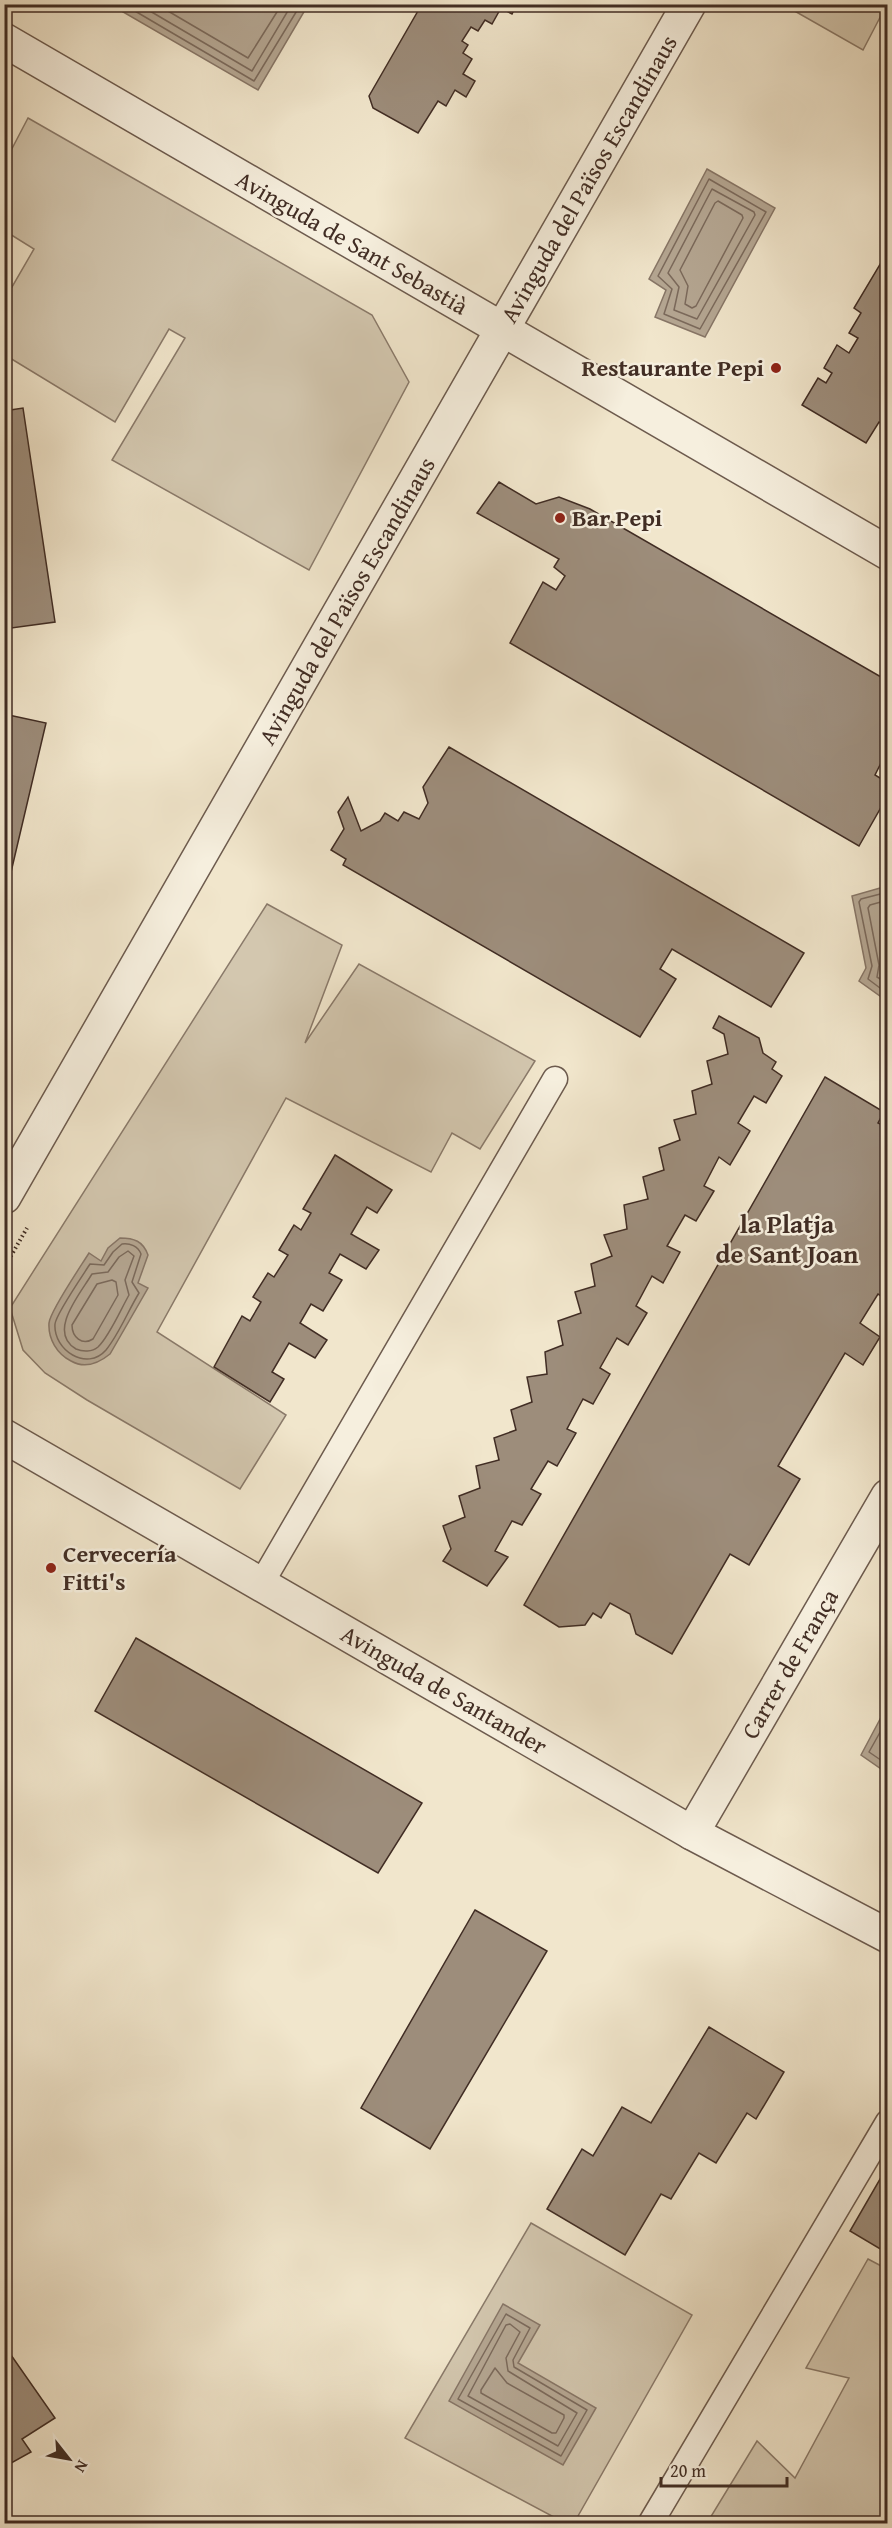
<svg xmlns="http://www.w3.org/2000/svg" width="892" height="2528" viewBox="0 0 892 2528" font-family="'Gentium Book Plus',serif">
<rect width="100%" height="100%" fill="#f1e6cc"/>
<filter id="stains"><feTurbulence type="fractalNoise" baseFrequency=".00333" numOctaves="4"/><feColorMatrix values="0 0 0 0 .2 0 0 0 0 .09 0 0 0 0 .02 0 0 0 .5 -.17"/></filter>
<radialGradient id="worn" r=".72"><stop offset=".6" stop-color="#630" stop-opacity="0"/><stop offset="1" stop-color="#630" stop-opacity=".3"/></radialGradient>
<!-- green -->
<g fill="#d3c7af" stroke="#8a7a6a" stroke-width="1.5">
<polygon points="887,4 863,50 784,5 784,4"/>
<polygon points="28,118 372,315 409,382 309,570 112,460 185,338 169,329 115,422 5,355 5,299 34,249 5,231 5,162"/>
<polygon points="267,904 342,945 305,1043 359,964 535,1061 480,1149 452,1133 431,1172 286,1098 157,1332 286,1415 240,1489 87,1400 45,1373 23,1350 10,1308"/>
<polygon points="531,2223 692,2315 574,2523 565,2523 405,2438"/>
<polygon points="868,2259 887,2269 887,2523 707,2523 757,2441 795,2478 849,2378 806,2368"/>
</g>
<!-- water -->
<g fill="#b5a793" stroke="#877667" stroke-width="1.5">
<polygon points="111,5 308,5 258,90"/>
<polygon points="707,169 775,208 705,337 655,317 666,290 649,279"/>
<polygon points="887,886 888,886 887,1001 859,981 866,968 852,896"/>
<path d="M120,1238C134,1238 143,1241 148,1255L138,1283L148,1288L110,1354C99,1363 85,1369 71,1361C57,1354 48,1339 49,1323C50,1311 81,1266 89,1253L101,1261L108,1248Z"/>
<polygon points="887,1706 887,1773 861,1755"/>
<polygon points="503,2304 540,2325 518,2363 596,2408 563,2465 449,2401"/>
</g>
<g fill="none" stroke-linecap="round" stroke-linejoin="round">
<!-- shore -->
<g stroke="#7b6a5c" stroke-width="1.5">
<polyline points="123,4 254,81 301,4"/>
<polyline points="138,4 252,71 292,4"/>
<polyline points="156,4 248,58 282,4"/>
<polygon points="709,179 766,212 700,329 664,314 672,289 658,276"/>
<polygon points="712,189 754,212 755,215 697,319 674,310 679,287 668,273"/>
<polygon points="718,201 742,215 743,218 696,306 692,308 685,304 688,286 680,270 715,203"/>
<polyline points="888,892 861,899 859,902 872,966 868,979 888,994"/>
<polyline points="888,900 870,905 868,908 879,965 877,977 888,984"/>
<path d="M122,1244C130,1243 138,1246 141,1254L132,1282L139,1293C128,1311 119,1334 106,1350C87,1372 53,1350 55,1324C56,1314 83,1275 90,1264L104,1265L113,1252Z"/>
<path d="M128,1251L134,1256L125,1280L129,1295C121,1309 109,1337 98,1347C92,1352 83,1352 76,1349C47,1332 80,1294 92,1274L108,1272L119,1257Z"/>
<path d="M112,1280L116,1282L118,1295L93,1339C82,1346 72,1337 72,1325L97,1284Z"/>
<polyline points="888,1718 869,1752 888,1765"/>
<polygon points="506,2314 530,2328 513,2360 514,2367 587,2410 561,2456 458,2399"/>
<polygon points="510,2324 520,2332 506,2358 508,2371 577,2413 558,2446 468,2396 506,2325"/>
<polygon points="495,2368 507,2383 564,2415 564,2418 556,2433 552,2433 481,2393 481,2390"/>
</g>
</g>
<!-- building -->
<g fill="#9d8d7b" stroke="#412d24" stroke-width="1.5">
<polygon points="422,4 517,4 512,14 501,8 492,24 485,20 478,31 471,27 462,41 468,45 463,53 472,59 463,74 475,81 466,97 455,90 446,106 438,101 418,133 373,108 369,96"/>
<polygon points="888,251 888,428 879,422 866,443 802,405 818,378 826,383 832,373 824,368 837,345 849,353 858,338 849,333 861,313 854,308"/>
<polygon points="23,408 55,622 4,629 4,411"/>
<polygon points="499,482 536,504 559,497 590,509 888,681 888,756 885,755 875,775 888,783 888,795 859,846 510,643 543,582 556,590 565,576 554,567 559,559 477,513"/>
<polygon points="4,714 46,723 4,902"/>
<polygon points="449,747 804,953 771,1007 672,949 660,969 676,979 640,1037 343,865 346,859 331,850 344,829 338,812 348,797 361,831 380,821 385,813 398,821 404,812 419,819 428,803 423,787"/>
<polygon points="719,1016 759,1038 763,1053 776,1062 772,1069 782,1076 766,1103 754,1096 738,1123 750,1131 730,1165 719,1157 704,1186 714,1191 696,1221 685,1215 667,1246 680,1252 663,1283 652,1276 636,1306 647,1313 628,1345 617,1338 600,1368 610,1374 593,1404 583,1399 567,1429 576,1433 557,1466 548,1461 531,1489 541,1494 522,1525 512,1521 495,1551 508,1557 487,1586 443,1561 451,1549 443,1526 465,1517 459,1496 480,1488 476,1466 499,1460 494,1438 516,1430 511,1410 532,1402 527,1377 547,1374 545,1352 563,1345 558,1321 581,1313 575,1292 595,1286 591,1264 612,1256 604,1235 627,1229 624,1205 648,1199 643,1177 664,1170 659,1148 680,1140 674,1120 696,1114 692,1091 712,1084 707,1061 728,1054 724,1034 713,1028"/>
<polygon points="4,1030 11,1034 4,1045"/>
<polygon points="825,1077 884,1112 878,1123 888,1128 888,1300 878,1294 860,1323 880,1337 863,1365 845,1353 778,1466 800,1479 749,1565 730,1554 672,1654 636,1634 630,1614 610,1603 601,1618 593,1613 585,1625 559,1627 524,1605"/>
<polygon points="335,1155 392,1190 377,1213 367,1207 351,1234 379,1250 366,1269 340,1254 329,1273 342,1280 323,1311 311,1304 300,1323 327,1340 315,1358 289,1343 272,1372 284,1379 270,1402 214,1367 242,1316 250,1321 261,1302 253,1297 268,1273 274,1277 288,1255 279,1250 294,1225 301,1230 311,1213 303,1209"/>
<polygon points="136,1638 422,1803 378,1873 95,1711"/>
<polygon points="475,1910 547,1951 430,2149 361,2108"/>
<polygon points="709,2027 784,2072 756,2119 747,2113 716,2163 699,2153 671,2199 661,2194 625,2255 547,2209 582,2149 593,2156 622,2107 651,2123"/>
<polygon points="887,2167 888,2241 882,2250 850,2231"/>
<polygon points="4,2345 55,2418 22,2439 31,2452 4,2467"/>
</g>
<g fill="none" stroke-linecap="round" stroke-linejoin="round">
<defs>
<g id="lane">
<polyline points="261,1584 555,1079"/>
<polyline points="650,2524 888,2122"/>
</g>
<g id="street">
<polyline points="4,40 888,553"/>
<polyline points="4,1197 689,4"/>
<polyline points="4,1436 692,1833 888,1936"/>
<polyline points="692,1833 888,1496"/>
</g>
</defs>
<!-- lane casing -->
<use href="#lane" stroke="#6d5b4e" stroke-width="27"/>
<!-- street casing -->
<use href="#street" stroke="#6d5b4e" stroke-width="36"/>
<!-- path -->
<polyline stroke="#412d24" stroke-width="4" stroke-dasharray="1.5 3" stroke-linecap="butt" points="4,1268 27,1228"/>
<!-- lane -->
<use href="#lane" stroke="#f6efde" stroke-width="24"/>
<!-- street -->
<use href="#street" stroke="#f6efde" stroke-width="33"/>
</g>
<!-- markers -->
<g fill="#8f2418" stroke="#f6efde" stroke-width="2">
<circle cx="776" cy="368" r="6"/>
<circle cx="560" cy="518" r="6"/>
<circle cx="51" cy="1568" r="6"/>
</g>
<g text-anchor="middle" stroke-width="5" stroke-linejoin="round" paint-order="stroke">
<!-- street labels -->
<g font-size="24" fill="#412d24" stroke="#f6efde">
<text transform="translate(589 179) rotate(-60)" y="8">Avinguda del Països Escandinaus</text>
<text transform="translate(352 243) rotate(30)" y="8">Avinguda de Sant Sebastià</text>
<text transform="translate(347 601) rotate(-60)" y="8">Avinguda del Països Escandinaus</text>
<text transform="translate(790 1664) rotate(-60)" y="8">Carrer de França</text>
<text transform="translate(444 1690) rotate(30)" y="8">Avinguda de Santander</text>
</g>
<!-- poi labels -->
<g font-size="24" font-weight="bold" fill="#412d24" stroke="#f6efde" text-anchor="start">
<text x="764" y="376" text-anchor="end">Restaurante Pepi</text>
<text x="572" y="526">Bar Pepi</text>
<text x="63" y="1562">Cervecería<tspan x="63" dy="28">Fitti's</tspan></text>
</g>
<!-- neighbourhood labels -->
<g font-size="26" font-weight="bold" fill="#412d24" stroke="#f6efde">
<text x="787" y="1233">la Platja<tspan x="787" dy="30">de Sant Joan</tspan></text>
</g>
</g>
<!-- margin -->
<rect width="892" height="2528" fill="none" stroke="#f1e6cc" stroke-width="24"/>
<rect x="6" y="6" width="880" height="2516" fill="none" stroke="#412d24" stroke-width="3"/>
<rect x="12" y="12" width="868" height="2504" fill="none" stroke="#412d24" stroke-width="1.5"/>
<!-- north arrow -->
<g transform="translate(69 2459) rotate(121)" stroke="#f6efde" stroke-width="4.5" paint-order="stroke">
<path d="M0-4.5L10 22L0 15L-10 22Z" fill="#412d24"/>
<text y="-9" font-size="16" font-weight="bold" text-anchor="middle" fill="#412d24">N</text>
</g>
<!-- scale -->
<path d="M661 2477v9h126v-9" fill="none" stroke="#412d24" stroke-width="3"/>
<text x="670" y="2477" font-size="18" fill="#412d24" stroke="#f6efde" stroke-width="4.5" paint-order="stroke">20 m</text>
<rect width="100%" height="100%" filter="url(#stains)"/>
<rect width="100%" height="100%" fill="url(#worn)"/>
</svg>
